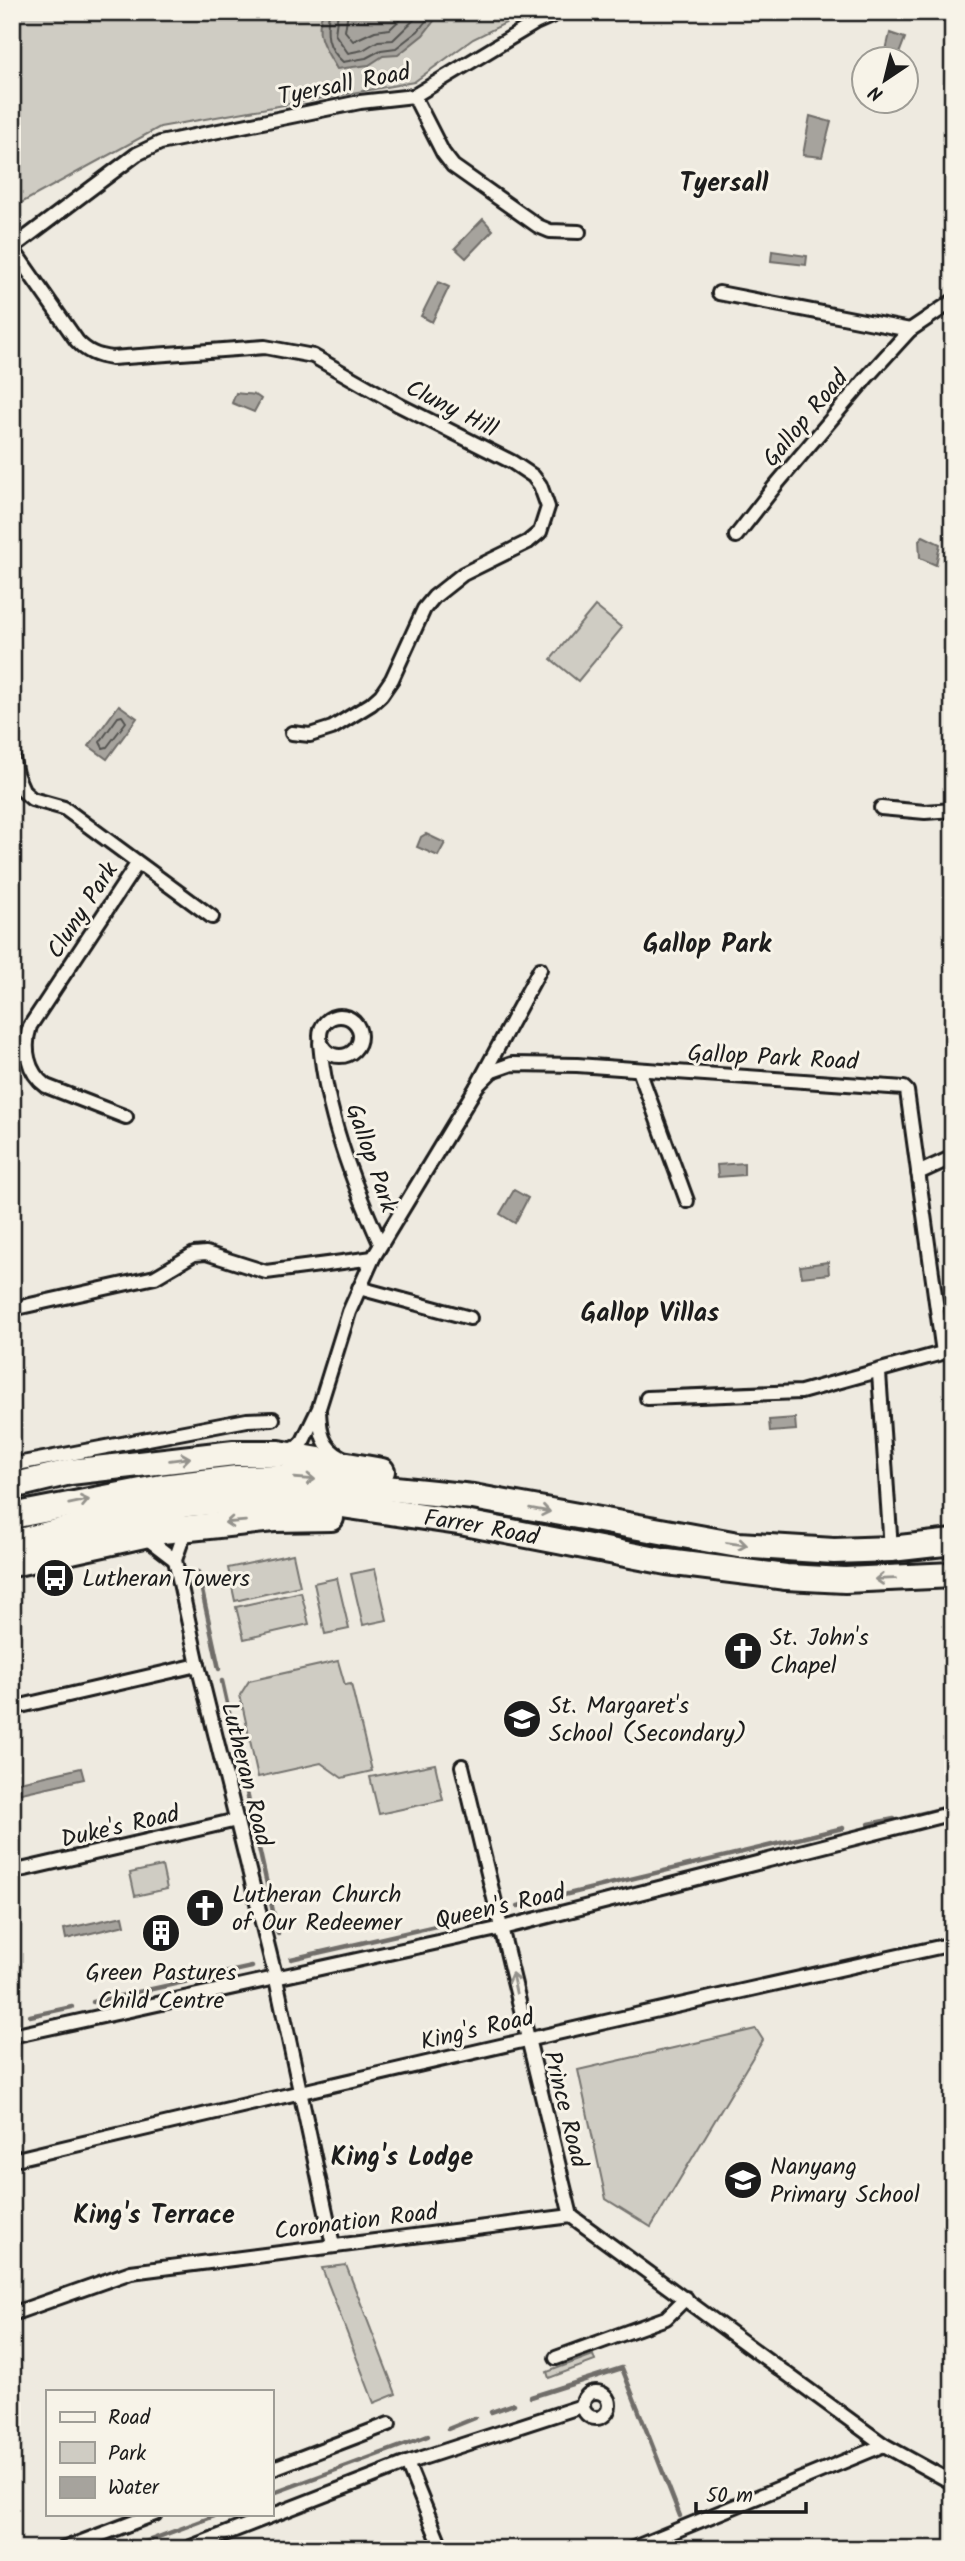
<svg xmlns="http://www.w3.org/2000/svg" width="965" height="2561" viewBox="0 0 965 2561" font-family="Kalam,sans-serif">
<rect width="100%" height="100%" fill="#eeeae0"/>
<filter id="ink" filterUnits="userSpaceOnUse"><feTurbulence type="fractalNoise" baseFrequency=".0143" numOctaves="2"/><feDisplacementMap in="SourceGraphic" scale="14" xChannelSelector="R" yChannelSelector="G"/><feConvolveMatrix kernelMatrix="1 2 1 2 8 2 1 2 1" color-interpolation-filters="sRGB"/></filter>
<g filter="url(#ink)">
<!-- green -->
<g fill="#cfccc3" stroke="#767470" stroke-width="2">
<polygon points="12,12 528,12 473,39 414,82 160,127 12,208"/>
<polygon points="595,606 622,628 578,681 551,659"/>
<polygon points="293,1554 300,1586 235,1601 228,1568"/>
<polygon points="375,1569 387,1620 363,1625 351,1574"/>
<polygon points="337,1578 349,1629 325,1634 314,1583"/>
<polygon points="301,1592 309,1624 244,1639 236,1607"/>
<polygon points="338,1661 345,1685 351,1684 372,1771 342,1778 321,1763 258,1777 240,1695 249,1681"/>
<polygon points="435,1764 443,1800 379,1814 370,1777"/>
<polygon points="162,1866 167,1889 135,1896 130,1873"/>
<polygon points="756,2029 763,2040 651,2227 606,2199 578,2070"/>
<polygon points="346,2265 396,2394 374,2403 322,2268"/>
<polygon points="593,2355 595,2361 549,2378 547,2372"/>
</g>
<!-- water -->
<g fill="#a6a39d" stroke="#6f6d69" stroke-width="2">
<path d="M323,12H441L423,35L398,55L383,56L369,65L337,69C326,50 313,35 323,12Z"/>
<polygon points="890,33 905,38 897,59 884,59"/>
<polygon points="810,116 831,122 822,157 803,155"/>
<polygon points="483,219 493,230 466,258 455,248"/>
<polygon points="772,251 807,256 806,265 771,261"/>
<polygon points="438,282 449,287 432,322 421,316"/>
<path d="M236,393C245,395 254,392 261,399L254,412L232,403Z"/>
<polygon points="923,536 940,544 936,565 920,558 919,540"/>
<polygon points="119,705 137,718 107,759 89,746"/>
<polygon points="426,834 445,843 438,856 417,847 421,837"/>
<polygon points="744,1163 744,1175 718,1177 717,1165"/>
<polygon points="514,1190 528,1198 515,1223 500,1214"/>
<polygon points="828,1262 829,1274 802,1277 800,1266"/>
<polygon points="795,1418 796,1430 770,1432 769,1420"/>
<polygon points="81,1768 84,1779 17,1794 15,1783"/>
<polygon points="123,1916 125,1925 66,1939 64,1929"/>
</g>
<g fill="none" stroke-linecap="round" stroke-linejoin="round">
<!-- shore -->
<g stroke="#535250" stroke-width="2">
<path d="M329,12C326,33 326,47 343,62L366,58L381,50L396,48L418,31L433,12"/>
<polyline points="338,12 335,34 348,53 363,50 378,41 393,40 422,12"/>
<polyline points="348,12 345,31 353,41 375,31 390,29 408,12"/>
<polygon points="122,716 126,722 107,747 103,748 100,742 118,717"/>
</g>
<!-- stream -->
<g stroke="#6f6d69" stroke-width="4.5">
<polyline points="198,1572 219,1669"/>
<polyline points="222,1681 250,1806"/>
<polyline points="915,1815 953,1806"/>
<polyline points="869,1824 894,1819"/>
<polyline points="255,1830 278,1934"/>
<polyline points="518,1906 843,1828"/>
<polyline points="291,1959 484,1915"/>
<polyline points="93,2002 252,1967"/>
<polyline points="30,2016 72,2007"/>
<polyline points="531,2397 622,2368 680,2516"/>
<polyline points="491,2412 514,2404"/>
<polyline points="448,2429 475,2418"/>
<polyline points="271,2494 428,2436"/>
<polyline points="692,2543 694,2549"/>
<polyline points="126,2549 220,2514"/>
</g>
<defs>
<g id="street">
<polyline points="414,96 443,153 453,166 538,226 550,231 579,232"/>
<path d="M12,248L77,341C87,352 97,356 112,358L265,347L313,356L399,405L512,462L533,476L540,485L548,507L540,532L528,542L463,574L434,597L424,609L392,679L381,695L371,704L332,728L310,735L292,733"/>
<polyline points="12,248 137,154 160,143 360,102 414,96 535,23 560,12"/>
<polyline points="719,293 910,330"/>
<polyline points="736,536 775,486 867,377 910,330 953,301"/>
<polyline points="12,754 16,774 24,792 32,799 64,808 212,917"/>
<polyline points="881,808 925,812 953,810"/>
<circle cx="340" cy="1036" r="20"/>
<path d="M320,1043C326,1112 352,1181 380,1243"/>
<polyline points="639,1070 687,1201"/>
<polyline points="477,1086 492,1071 512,1064 577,1065 904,1088 907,1091 943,1353"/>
<path d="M126,1117L46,1086C27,1072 23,1048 30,1026L137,864"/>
<polyline points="918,1173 953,1157"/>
<polyline points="359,1288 470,1318"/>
<polyline points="12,1309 155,1277 194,1254 206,1253 266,1272 373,1258"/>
<polyline points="879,1373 891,1549"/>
<polyline points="647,1398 801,1392 953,1350"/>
<path d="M319,1411C320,1432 322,1447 341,1457"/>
<polyline points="286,1452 297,1447 303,1441 319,1408 349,1312 373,1258 477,1086 540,969"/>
<polyline points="12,1465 247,1420 273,1419"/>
<polyline points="191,1530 183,1537 175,1560 198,1665 276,1979 333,2245"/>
<polyline points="145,1537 175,1560"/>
<polyline points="12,1708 198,1665"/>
<polyline points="462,1766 571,2216"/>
<polyline points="12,1872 237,1820"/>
<polyline points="12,2036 502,1928 953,1813"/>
<path d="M12,2160C325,2086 639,2013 953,1944"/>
<polyline points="12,2314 131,2272 571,2216 884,2445 953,2483"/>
<polyline points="556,2358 666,2318 686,2298"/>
<circle cx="596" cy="2405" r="13"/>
<polyline points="407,2463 442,2549"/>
<polyline points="271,2469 389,2424"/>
<polyline points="63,2549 155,2514"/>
<polyline points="186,2549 407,2463 582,2406"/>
<polyline points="631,2549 884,2445"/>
</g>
<g id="highway">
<polyline points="12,1486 70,1472 234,1453 279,1453 382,1471"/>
<polyline points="12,1516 162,1487 237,1478 278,1477 473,1497 738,1545 834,1551 891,1549 953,1542"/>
<path id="s1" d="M12,1543L101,1521L188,1504L262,1498L342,1505L465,1523L667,1562L786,1577L845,1580L953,1575"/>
<polyline points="12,1564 162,1531 274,1519 331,1518"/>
</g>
</defs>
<!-- street casing -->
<use href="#street" stroke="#1c1c1c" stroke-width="18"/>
<!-- highway casing -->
<use href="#highway" stroke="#1c1c1c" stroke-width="30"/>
<!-- street -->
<use href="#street" stroke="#f7f3e8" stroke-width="12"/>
<!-- highway -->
<use href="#highway" stroke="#f7f3e8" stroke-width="24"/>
</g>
<!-- one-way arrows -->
<defs><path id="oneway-shaft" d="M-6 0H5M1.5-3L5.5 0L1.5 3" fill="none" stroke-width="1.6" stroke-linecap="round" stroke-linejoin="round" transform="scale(1.75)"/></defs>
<g stroke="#94928c">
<use href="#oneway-shaft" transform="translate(180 1459) rotate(-7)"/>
<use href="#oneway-shaft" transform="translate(305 1479) rotate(4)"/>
<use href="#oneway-shaft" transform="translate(79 1502) rotate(-12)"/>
<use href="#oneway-shaft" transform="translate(540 1510) rotate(10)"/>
<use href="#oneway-shaft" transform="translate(235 1522) rotate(175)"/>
<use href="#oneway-shaft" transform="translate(737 1544) rotate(7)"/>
<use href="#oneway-shaft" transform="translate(885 1579) rotate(178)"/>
<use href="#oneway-shaft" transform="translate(514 1983) rotate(-102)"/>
</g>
</g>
<!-- icons -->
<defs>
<symbol id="bus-disc" viewBox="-11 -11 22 22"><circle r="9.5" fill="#1c1c1c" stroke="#f7f3e8"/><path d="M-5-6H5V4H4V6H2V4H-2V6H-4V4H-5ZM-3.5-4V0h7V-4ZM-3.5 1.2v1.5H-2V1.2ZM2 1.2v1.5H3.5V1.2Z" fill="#fff"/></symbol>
<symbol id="church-disc" viewBox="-11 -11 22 22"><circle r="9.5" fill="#1c1c1c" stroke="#f7f3e8"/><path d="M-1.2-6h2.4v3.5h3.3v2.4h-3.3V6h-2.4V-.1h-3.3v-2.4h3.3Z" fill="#fff"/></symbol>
<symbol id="school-disc" viewBox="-11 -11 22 22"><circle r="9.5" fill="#1c1c1c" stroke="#f7f3e8"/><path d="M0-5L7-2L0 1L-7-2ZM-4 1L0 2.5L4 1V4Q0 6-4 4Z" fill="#fff"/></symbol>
<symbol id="building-disc" viewBox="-11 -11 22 22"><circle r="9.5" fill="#1c1c1c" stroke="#f7f3e8"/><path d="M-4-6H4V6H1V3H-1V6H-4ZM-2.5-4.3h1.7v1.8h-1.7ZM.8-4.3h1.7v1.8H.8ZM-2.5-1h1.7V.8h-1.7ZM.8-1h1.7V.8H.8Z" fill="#fff"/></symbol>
</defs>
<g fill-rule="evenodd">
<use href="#bus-disc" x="33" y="1556" width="44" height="44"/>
<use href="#church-disc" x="721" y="1629" width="44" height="44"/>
<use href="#school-disc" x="500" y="1697" width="44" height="44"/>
<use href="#church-disc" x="183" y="1886" width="44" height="44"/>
<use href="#building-disc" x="139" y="1911" width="44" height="44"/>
<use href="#school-disc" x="721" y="2158" width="44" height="44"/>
</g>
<g text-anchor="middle" stroke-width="6" stroke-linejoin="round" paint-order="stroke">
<!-- street labels -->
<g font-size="24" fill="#1c1c1c" stroke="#f7f3e8">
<text transform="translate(344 84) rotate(-11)" y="8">Tyersall Road</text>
<text transform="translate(452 408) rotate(27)" y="8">Cluny Hill</text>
<text transform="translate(805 418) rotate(-50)" y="8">Gallop Road</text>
<text transform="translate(82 910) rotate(-57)" y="8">Cluny Park</text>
<text transform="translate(773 1057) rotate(3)" y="8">Gallop Park Road</text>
<text transform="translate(372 1158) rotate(71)" y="8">Gallop Park</text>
<text dy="8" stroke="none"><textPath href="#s1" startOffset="476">Farrer Road</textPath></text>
<text transform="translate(247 1774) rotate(76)" y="8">Lutheran Road</text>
<text transform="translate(120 1826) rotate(-13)" y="8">Duke's Road</text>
<text transform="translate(500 1906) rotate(-13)" y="8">Queen's Road</text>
<text transform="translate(477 2029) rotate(-13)" y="8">King's Road</text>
<text transform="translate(566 2109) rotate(76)" y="8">Prince Road</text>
<text transform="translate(356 2221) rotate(-7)" y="8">Coronation Road</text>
</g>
<!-- poi labels -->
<g font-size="24" fill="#1c1c1c" stroke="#f7f3e8" text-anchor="start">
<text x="82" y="1586">Lutheran Towers</text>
<text x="770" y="1645">St. John's<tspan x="770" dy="28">Chapel</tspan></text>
<text x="549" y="1713">St. Margaret's<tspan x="549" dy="28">School (Secondary)</tspan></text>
<text x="232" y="1902">Lutheran Church<tspan x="232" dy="28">of Our Redeemer</tspan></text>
<text x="161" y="1980" text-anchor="middle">Green Pastures<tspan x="161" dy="28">Child Centre</tspan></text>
<text x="770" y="2174">Nanyang<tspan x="770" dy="28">Primary School</tspan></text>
</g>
<!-- neighbourhood labels -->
<g font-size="26" font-weight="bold" fill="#1c1c1c" stroke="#f7f3e8">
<text x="724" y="191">Tyersall</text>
<text x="707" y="952">Gallop Park</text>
<text x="650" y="1321">Gallop Villas</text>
<text x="402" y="2165">King's Lodge</text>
<text x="154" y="2223">King's Terrace</text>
</g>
</g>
<!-- margin -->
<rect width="965" height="2561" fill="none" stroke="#f7f3e8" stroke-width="42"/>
<rect x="21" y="21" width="923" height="2519" fill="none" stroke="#1c1c1c" stroke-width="2.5" filter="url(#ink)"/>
<!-- legend -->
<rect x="46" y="2390" width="228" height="126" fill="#f7f3e8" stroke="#9f9d96" stroke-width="2"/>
<rect x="60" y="2412" width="35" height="10" fill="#f7f3e8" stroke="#9f9d96" stroke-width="2"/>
<text x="108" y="2424" font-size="21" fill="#1c1c1c">Road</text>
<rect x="60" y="2442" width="35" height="21" fill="#cfccc3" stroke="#9f9d96" stroke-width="2"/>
<text x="108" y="2460" font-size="21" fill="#1c1c1c">Park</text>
<rect x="60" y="2477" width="35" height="21" fill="#a6a39d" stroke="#9f9d96" stroke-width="2"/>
<text x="108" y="2494" font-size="21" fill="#1c1c1c">Water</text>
<!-- north arrow -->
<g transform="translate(885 80) rotate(215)"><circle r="33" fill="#f7f3e8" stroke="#9f9d96" stroke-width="2"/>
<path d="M0-5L12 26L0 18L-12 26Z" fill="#1c1c1c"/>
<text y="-10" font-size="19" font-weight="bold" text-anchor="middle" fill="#1c1c1c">N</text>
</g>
<!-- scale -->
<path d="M696 2502v10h110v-10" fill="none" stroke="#1c1c1c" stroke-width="3.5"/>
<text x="706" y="2502" font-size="21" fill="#1c1c1c" stroke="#f7f3e8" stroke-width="5" paint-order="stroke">50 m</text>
</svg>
